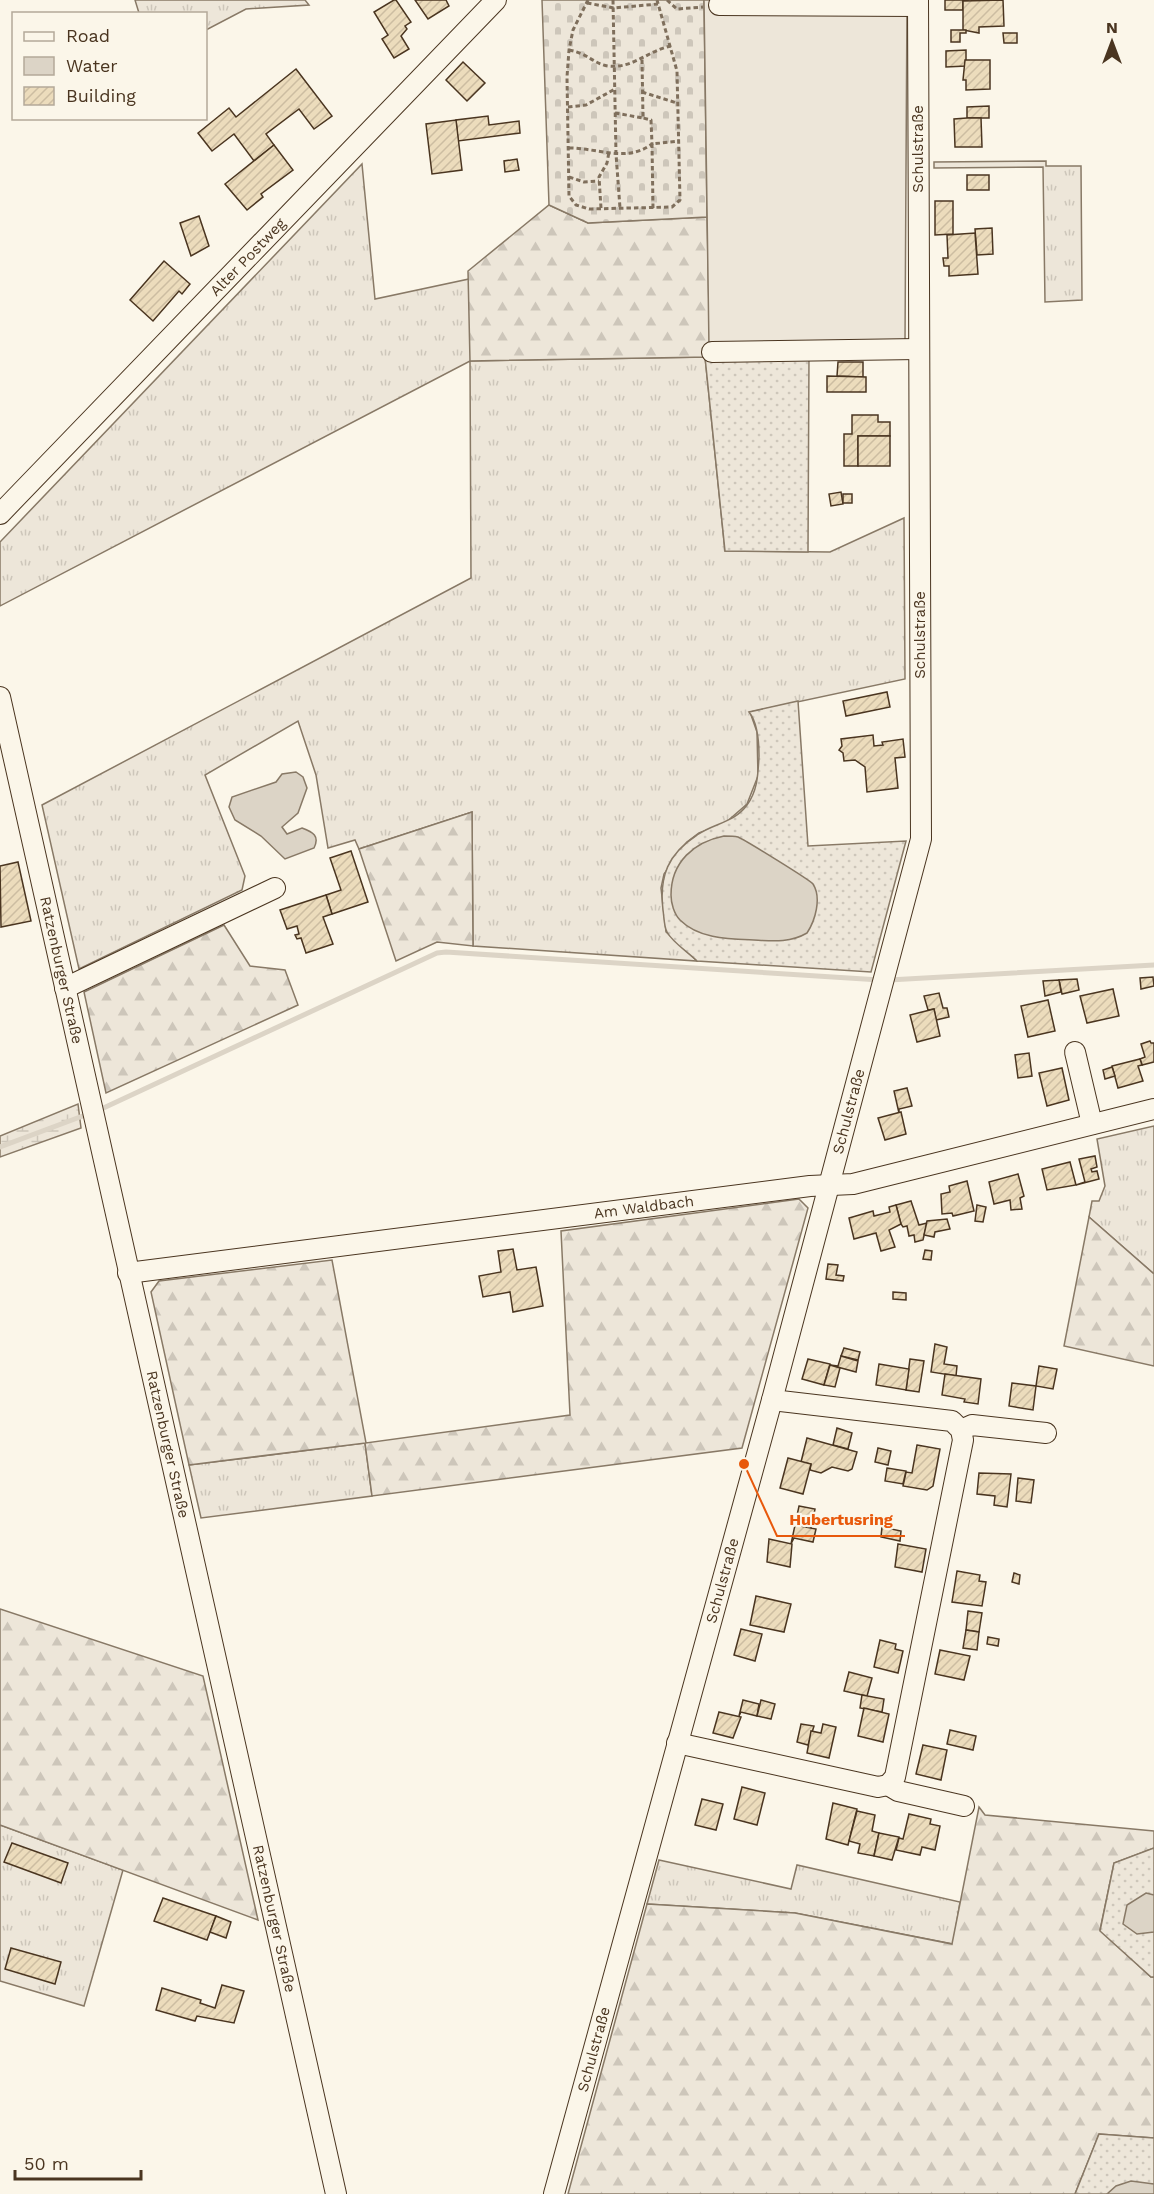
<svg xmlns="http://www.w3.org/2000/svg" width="1154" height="2194" viewBox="0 0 1154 2194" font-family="'Work Sans',sans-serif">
<defs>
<pattern id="grass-tufts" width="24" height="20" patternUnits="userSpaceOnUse" patternTransform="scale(1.5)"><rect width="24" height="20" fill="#ede6d9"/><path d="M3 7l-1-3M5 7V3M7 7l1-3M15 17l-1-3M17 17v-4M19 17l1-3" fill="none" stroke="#cdc6ba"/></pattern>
<pattern id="forest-firs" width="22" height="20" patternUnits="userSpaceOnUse" patternTransform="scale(1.5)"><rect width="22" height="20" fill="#ede6d9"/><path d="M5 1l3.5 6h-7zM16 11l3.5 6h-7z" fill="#cdc6ba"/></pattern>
<pattern id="wetland-marsh" width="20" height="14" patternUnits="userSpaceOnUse" patternTransform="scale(1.5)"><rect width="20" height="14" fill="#ede6d9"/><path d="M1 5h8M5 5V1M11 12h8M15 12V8" fill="none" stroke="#cdc6ba"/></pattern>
<pattern id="cemetery-stones" width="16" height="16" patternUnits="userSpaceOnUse" patternTransform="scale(1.5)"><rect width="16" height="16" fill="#ede6d9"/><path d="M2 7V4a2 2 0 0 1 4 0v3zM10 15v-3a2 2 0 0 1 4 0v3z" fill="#cdc6ba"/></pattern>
<pattern id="garden-dots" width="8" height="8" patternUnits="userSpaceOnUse" patternTransform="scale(1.5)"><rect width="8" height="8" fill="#ede6d9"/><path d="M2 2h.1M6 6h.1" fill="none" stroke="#cdc6ba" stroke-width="1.8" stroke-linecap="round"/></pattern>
<pattern id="building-hatch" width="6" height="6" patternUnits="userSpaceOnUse" patternTransform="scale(1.5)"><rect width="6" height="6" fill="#ecdcbc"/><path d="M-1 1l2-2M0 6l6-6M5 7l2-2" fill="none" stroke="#ccbda1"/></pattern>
</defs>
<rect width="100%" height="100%" fill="#fbf6e9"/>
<!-- grass -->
<g fill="url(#grass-tufts)" stroke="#887966" stroke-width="1.5">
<polygon points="135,0 305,0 309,5 246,9 206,30 206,14 139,13"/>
<polygon points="1046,161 1046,166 1081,166 1082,300 1045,302 1043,167 934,168 934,162"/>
<polygon points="362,164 375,299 469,279 471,361 705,357 725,551 830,552 904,518 905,679 750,712 757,732 758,776 747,804 724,824 699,833 687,842 664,874 661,888 666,932 697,961 473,946 472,812 359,849 355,840 328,848 316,775 298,721 205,775 245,876 242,890 79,969 42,805 471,578 470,361 0,606 0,542"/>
<polygon points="1154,1126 1154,1274 1089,1217 1092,1201 1099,1201 1105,1186 1097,1139"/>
<polygon points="365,1443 372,1496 201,1518 189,1465"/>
<polygon points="0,1825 123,1870 84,2006 0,1981"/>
<polygon points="659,1860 791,1889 797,1865 960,1902 953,1944 795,1913 647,1904"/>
</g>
<!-- forest -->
<g fill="url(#forest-firs)" stroke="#887966" stroke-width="1.5">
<polygon points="549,205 588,223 707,217 710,357 470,361 468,271"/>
<polygon points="472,812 473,946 437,942 396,961 359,849"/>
<polygon points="224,925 250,966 285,970 298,1005 106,1093 84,992"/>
<polygon points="799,1199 808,1208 742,1448 372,1496 365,1443 189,1465 151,1292 159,1281 332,1260 366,1443 570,1415 561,1231"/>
<polygon points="1089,1217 1154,1274 1154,1366 1064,1346"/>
<polygon points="0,1609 203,1676 258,1920 0,1825"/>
<polygon points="979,1807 985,1815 1154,1831 1154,1848 1114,1863 1100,1930 1151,1977 1154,1977 1154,2138 1099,2134 1075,2194 568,2194 647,1904 795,1913 952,1944"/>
</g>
<!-- wetland -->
<polygon fill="url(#wetland-marsh)" stroke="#887966" stroke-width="1.5" points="78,1104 81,1128 0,1157 0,1136"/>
<!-- cemetery -->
<polygon fill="url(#cemetery-stones)" stroke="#887966" stroke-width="1.5" points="542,0 704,0 707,217 588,223 549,205"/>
<!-- garden -->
<g fill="url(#garden-dots)" stroke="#887966" stroke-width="1.5">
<polygon points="809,355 808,552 725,551 705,357"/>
<path d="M798,701L808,846L906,841L871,972L697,961C688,952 673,943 667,932C664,927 664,916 663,910C659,876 668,854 697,835C714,823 734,823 747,805C758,790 758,773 759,756C759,742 758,723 749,712Z"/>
<polygon points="1154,1848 1154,1977 1151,1977 1100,1931 1114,1863"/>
<polygon points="1099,2134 1154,2138 1154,2194 1075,2194"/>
</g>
<!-- pitch -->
<polygon fill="#ede6d9" stroke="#887966" stroke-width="1.5" points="704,0 907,0 905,343 709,347"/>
<!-- water -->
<g fill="#dcd4c6" stroke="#887966" stroke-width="1.5">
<path d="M296,772L303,777L307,788L298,813L282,827L287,834L302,828C313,832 320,836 314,848L285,859L261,836L235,820L229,807L232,797L276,782L282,774Z"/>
<path d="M724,836C728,836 734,836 738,837C745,840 810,880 813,884C822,898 815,921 807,933C790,943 772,941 754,940C729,939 699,939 680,920C674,914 671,903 671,895C671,862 694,842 724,836Z"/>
<polygon points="1146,1893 1154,1895 1154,1932 1137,1934 1123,1924 1127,1905"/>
<polygon points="1131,2181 1154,2184 1154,2194 1107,2194 1116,2186"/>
</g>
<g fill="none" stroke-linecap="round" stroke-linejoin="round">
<!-- stream -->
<g stroke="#dcd4c6" stroke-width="5">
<polyline points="889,980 1154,965"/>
<polyline points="97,1111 437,953 446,952 880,980"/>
<polyline points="0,1147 88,1114"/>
</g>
</g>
<!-- building -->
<g fill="url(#building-hatch)" stroke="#4a3520" stroke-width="1.5">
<polygon points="394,0 396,0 411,22 405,26 407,29 401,36 409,49 394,58 382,39 388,35 374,12"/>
<polygon points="415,0 446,0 449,6 428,19"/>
<polygon points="945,0 968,0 968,1 963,1 963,10 945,10"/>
<polygon points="1003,0 1004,26 979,27 979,33 963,30 963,1"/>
<polygon points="951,30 966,30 966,33 960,33 960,42 951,42"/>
<polygon points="1003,33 1017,33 1017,43 1004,43"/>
<polygon points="966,50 966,66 946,67 946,51"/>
<polygon points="965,60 990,60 990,89 966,90 966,80 963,80"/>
<polygon points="463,62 485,83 467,101 446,80"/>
<polygon points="296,69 332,116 314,129 299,109 266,134 274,145 254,161 234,134 212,151 198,133 229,108 236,117"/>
<polygon points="989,106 989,118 967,118 967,107"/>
<polygon points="488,116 489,125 519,121 520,133 458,141 456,120"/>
<polygon points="967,118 981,118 982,147 955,147 954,119"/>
<polygon points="456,120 462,170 432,174 426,124"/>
<polygon points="274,145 293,170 261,194 263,197 247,210 225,184"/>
<polygon points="517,159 519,170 505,172 504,161"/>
<rect x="967" y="175" width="22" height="15"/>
<polygon points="935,201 953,201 953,234 935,235"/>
<polygon points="199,216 209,246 191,256 180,223"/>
<polygon points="992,228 993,254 977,255 975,229"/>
<polygon points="975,233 978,274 949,276 949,266 944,266 943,258 948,258 947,235"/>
<polygon points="164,261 190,284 182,294 179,291 153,321 130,300"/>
<polygon points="838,362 863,362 863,377 837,376"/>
<polygon points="827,376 866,377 866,392 827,392"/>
<polygon points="852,415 878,415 878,422 890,422 890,436 858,436 858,466 844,466 844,434 852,434"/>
<rect x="858" y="436" width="32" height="30"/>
<polygon points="841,492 843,504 831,506 829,494"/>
<rect x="843" y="494" width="9" height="9"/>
<polygon points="887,692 890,707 846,716 843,701"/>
<polygon points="873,735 874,746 883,745 882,742 903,739 905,757 895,758 898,788 867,792 865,767 855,760 844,761 843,753 839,750 842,746 841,739"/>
<polygon points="351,851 368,902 332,914 326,895 341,890 330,858"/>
<polygon points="18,862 31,921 1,927 0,866"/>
<polygon points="326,895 332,914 323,917 333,944 306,953 301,938 297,939 295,935 299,934 297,926 287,929 280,910"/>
<polygon points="1153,977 1154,986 1141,989 1140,978"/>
<polygon points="1077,979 1079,990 1062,994 1059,980"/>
<polygon points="1059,980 1061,992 1045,996 1043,981"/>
<polygon points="1113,989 1119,1016 1087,1023 1080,996"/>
<polygon points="939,993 943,1008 947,1008 949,1017 936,1020 934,1009 928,1010 924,996"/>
<polygon points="1048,1000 1055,1031 1028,1037 1021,1006"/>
<polygon points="934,1009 940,1036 917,1042 910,1015"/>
<polygon points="1150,1041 1151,1043 1154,1043 1154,1062 1142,1065 1140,1059 1145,1057 1141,1044"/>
<polygon points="1029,1053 1032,1076 1018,1078 1015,1055"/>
<polygon points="1140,1059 1142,1065 1138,1066 1143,1081 1118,1088 1112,1066"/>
<polygon points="1112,1067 1115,1076 1105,1079 1103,1070"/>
<polygon points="1062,1068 1069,1100 1047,1106 1039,1073"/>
<polygon points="907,1088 912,1106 899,1109 899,1113 894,1091"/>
<polygon points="901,1112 906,1134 885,1140 878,1118"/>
<polygon points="1095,1156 1097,1167 1091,1169 1092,1172 1097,1171 1099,1179 1076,1185 1085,1182 1079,1159"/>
<polygon points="1070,1162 1076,1185 1047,1190 1042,1169"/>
<polygon points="1018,1174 1024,1196 1020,1198 1022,1209 1011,1210 1010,1200 994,1204 989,1182"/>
<polygon points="967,1181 974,1211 953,1216 952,1213 942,1214 941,1194 950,1192 949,1186"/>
<polygon points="911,1201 919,1225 927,1223 923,1240 915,1242 914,1235 909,1236 907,1226 903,1227 901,1224 896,1205"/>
<polygon points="896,1205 901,1224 889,1230 895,1247 881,1251 876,1233 854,1239 849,1218 873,1211 874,1216 890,1212 889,1207"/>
<polygon points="977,1205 986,1207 983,1222 975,1221"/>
<polygon points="947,1219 950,1229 935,1232 934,1237 924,1235 927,1221"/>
<polygon points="513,1249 517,1270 536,1267 543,1306 513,1312 510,1292 483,1297 479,1276 501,1272 498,1251"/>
<polygon points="925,1250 932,1251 931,1260 923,1259"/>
<polygon points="828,1264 838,1265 836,1275 844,1276 843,1281 826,1279"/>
<polygon points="893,1292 906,1293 906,1300 893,1299"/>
<polygon points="935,1344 947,1347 944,1364 957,1366 956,1376 931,1372"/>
<polygon points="844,1348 860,1352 858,1360 841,1356"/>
<polygon points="841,1356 858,1361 856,1372 830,1365 838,1366"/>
<polygon points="808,1359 830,1364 824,1385 802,1379"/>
<polygon points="910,1359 924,1361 919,1392 906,1390"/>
<polygon points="879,1364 909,1369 906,1390 876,1385"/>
<polygon points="830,1365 840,1368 835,1387 824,1385"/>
<polygon points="1039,1366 1057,1369 1053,1389 1036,1386"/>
<polygon points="945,1374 981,1379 978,1404 964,1402 965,1399 942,1395"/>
<polygon points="1012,1383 1036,1386 1033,1410 1009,1406"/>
<polygon points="837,1428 852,1433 848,1449 833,1445"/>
<polygon points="807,1438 857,1452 852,1469 848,1471 832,1467 821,1473 810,1470 811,1464 801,1462"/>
<polygon points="917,1445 940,1449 933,1486 927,1490 903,1486 906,1472 912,1473"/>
<polygon points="878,1448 891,1451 888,1465 875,1462"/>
<polygon points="788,1458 811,1464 803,1494 780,1488"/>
<polygon points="887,1468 906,1471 903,1484 885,1481"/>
<polygon points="979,1473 1011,1474 1007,1507 994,1505 995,1496 977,1494"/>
<polygon points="1018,1478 1034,1480 1031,1503 1016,1501"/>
<polygon points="799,1506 815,1509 811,1528 795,1525"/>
<polygon points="795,1525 816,1529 813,1542 794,1538 791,1544"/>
<polygon points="882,1527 901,1531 900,1541 881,1537"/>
<polygon points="769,1539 792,1544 790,1567 767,1562"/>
<polygon points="898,1544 926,1549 922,1572 895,1567"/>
<polygon points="957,1571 980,1575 979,1581 986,1582 982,1606 952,1602"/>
<polygon points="1014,1573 1020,1575 1019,1584 1012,1582"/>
<polygon points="756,1596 791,1604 784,1632 750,1625"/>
<polygon points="968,1611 982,1613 979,1632 966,1630"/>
<polygon points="741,1629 762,1634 755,1661 734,1655"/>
<polygon points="966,1630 979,1632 977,1650 963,1648"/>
<polygon points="988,1637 999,1639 998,1646 987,1644"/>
<polygon points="880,1640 896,1644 895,1649 903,1651 898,1673 874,1667"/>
<polygon points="940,1650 970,1656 964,1680 935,1674"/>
<polygon points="849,1672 872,1678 867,1696 844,1691"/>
<polygon points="862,1695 884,1699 882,1712 860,1708"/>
<polygon points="743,1700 759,1704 757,1716 741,1712 739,1716"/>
<polygon points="761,1700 775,1704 771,1719 757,1716"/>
<polygon points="864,1708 889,1714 883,1742 858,1736"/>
<polygon points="719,1712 741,1717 733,1738 713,1733"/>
<polygon points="801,1724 814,1726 808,1745 797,1742"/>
<polygon points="823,1724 836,1727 829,1758 807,1753 811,1731 821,1733"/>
<polygon points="950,1730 976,1736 973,1750 947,1744"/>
<polygon points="923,1745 947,1750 941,1780 916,1774"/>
<polygon points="742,1787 765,1793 757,1825 734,1819"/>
<polygon points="702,1799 723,1804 716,1830 695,1825"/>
<polygon points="833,1803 857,1809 848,1845 826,1839"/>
<polygon points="857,1811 875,1815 872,1831 879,1833 874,1856 858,1853 860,1844 849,1841"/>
<polygon points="909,1814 931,1819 930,1824 940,1826 935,1850 922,1847 920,1855 896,1850 899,1838 903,1839"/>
<polygon points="879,1833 899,1837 892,1860 874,1856"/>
<polygon points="12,1843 68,1863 61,1883 4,1862"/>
<polygon points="163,1898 216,1916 207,1940 154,1921"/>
<polygon points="216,1916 231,1922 226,1938 210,1932"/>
<polygon points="11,1948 61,1962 55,1984 5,1969"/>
<polygon points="222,1985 244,1991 234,2023 197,2016 195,2021 156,2010 162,1988 201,2000 200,2003 215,2008"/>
</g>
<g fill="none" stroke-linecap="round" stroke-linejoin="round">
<defs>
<g id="minor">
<polyline points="719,5 918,6"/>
<polyline points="712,352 918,349"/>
<path id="s1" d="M0,514L496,0"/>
<path id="s2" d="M0,697L336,2194"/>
<polyline points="65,988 275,888"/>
<polyline points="1075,1052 1092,1124"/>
<path id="s3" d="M128,1273L810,1186L853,1184L1154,1109"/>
<polyline points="961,1430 972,1425 1046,1433"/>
<polyline points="677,1743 878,1787 888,1785 895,1777 963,1440 961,1430 952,1421 772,1400"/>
<polyline points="888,1785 898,1791 964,1806"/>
<path id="s4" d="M554,2194L772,1400L921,839L918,0"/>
</g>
</defs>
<!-- minor casing -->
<use href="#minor" stroke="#4a3520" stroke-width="22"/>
<!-- path -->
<g stroke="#7f6f5c" stroke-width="3" stroke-dasharray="4.5 3" stroke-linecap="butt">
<polyline points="588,0 573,30 569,50 567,77 569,196 576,205 589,209 672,207 680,200 677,71 657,0"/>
<polyline points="613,0 616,154 620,208"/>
<polyline points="667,0 677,9 703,7"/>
<polyline points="587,3 614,8 658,4"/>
<path d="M569,50C587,53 594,64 608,66C633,69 649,50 671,46"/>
<polyline points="642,92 677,103"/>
<polyline points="568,107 586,105 615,89"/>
<polyline points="615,113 643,118 642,59"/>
<path d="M569,148C599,148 626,163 652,144L651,120L643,118"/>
<polyline points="569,177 584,182 599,181"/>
<polyline points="601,208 599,177 607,163 609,152"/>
<polyline points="653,208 652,144 679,141"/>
</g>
<!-- minor -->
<use href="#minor" stroke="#fbf6e9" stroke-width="20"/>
</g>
<g text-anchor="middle" stroke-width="4.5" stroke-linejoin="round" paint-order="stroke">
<!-- street labels -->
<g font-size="15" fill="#4a3520" stroke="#fbf6e9">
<text transform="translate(918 149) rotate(-90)" y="5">Schulstraße</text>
<text dy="5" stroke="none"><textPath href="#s1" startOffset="357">Alter Postweg</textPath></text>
<text transform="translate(920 635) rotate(-90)" y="5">Schulstraße</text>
<text dy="5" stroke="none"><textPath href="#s2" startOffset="280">Ratzenburger Straße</textPath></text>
<text dy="5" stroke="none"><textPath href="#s4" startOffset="1122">Schulstraße</textPath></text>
<text dy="5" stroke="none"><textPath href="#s3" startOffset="520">Am Waldbach</textPath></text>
<text dy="5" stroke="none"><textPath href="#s2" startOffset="766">Ratzenburger Straße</textPath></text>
<text dy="5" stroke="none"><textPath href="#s4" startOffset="636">Schulstraße</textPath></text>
<text dy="5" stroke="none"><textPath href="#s2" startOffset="1252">Ratzenburger Straße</textPath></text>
<text dy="5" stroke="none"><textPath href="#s4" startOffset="150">Schulstraße</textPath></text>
</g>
</g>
<!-- callouts -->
<path fill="none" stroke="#e8590c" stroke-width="2" d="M744 1464L777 1536H905"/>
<circle fill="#e8590c" stroke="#fbf6e9" stroke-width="2" cx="744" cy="1464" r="6"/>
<g font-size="16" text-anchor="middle" font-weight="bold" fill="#e8590c" stroke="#fbf6e9" stroke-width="4.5" stroke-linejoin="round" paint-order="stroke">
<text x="841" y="1525">Hubertusring</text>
</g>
<!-- legend -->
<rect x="12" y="12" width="195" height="108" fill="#fbf6e9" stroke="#b4a999" stroke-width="1.5"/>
<rect x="24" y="32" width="30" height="9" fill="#fbf6e9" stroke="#b4a999" stroke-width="1.5"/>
<text x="66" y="42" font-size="18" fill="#4a3520">Road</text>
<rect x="24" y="57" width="30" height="18" fill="#dcd4c6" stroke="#b4a999" stroke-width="1.5"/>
<text x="66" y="72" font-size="18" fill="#4a3520">Water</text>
<rect x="24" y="87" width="30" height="18" fill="url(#building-hatch)" stroke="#b4a999" stroke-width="1.5"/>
<text x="66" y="102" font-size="18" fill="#4a3520">Building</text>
<!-- north arrow -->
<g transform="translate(1112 42)" stroke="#fbf6e9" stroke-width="4.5" paint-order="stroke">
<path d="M0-4.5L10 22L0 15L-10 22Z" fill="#4a3520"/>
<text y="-9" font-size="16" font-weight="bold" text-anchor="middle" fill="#4a3520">N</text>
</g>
<!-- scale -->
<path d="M15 2170v9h126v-9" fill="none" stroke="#4a3520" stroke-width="3"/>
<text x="24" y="2170" font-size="18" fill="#4a3520" stroke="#fbf6e9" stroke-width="4.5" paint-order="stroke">50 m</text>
</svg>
